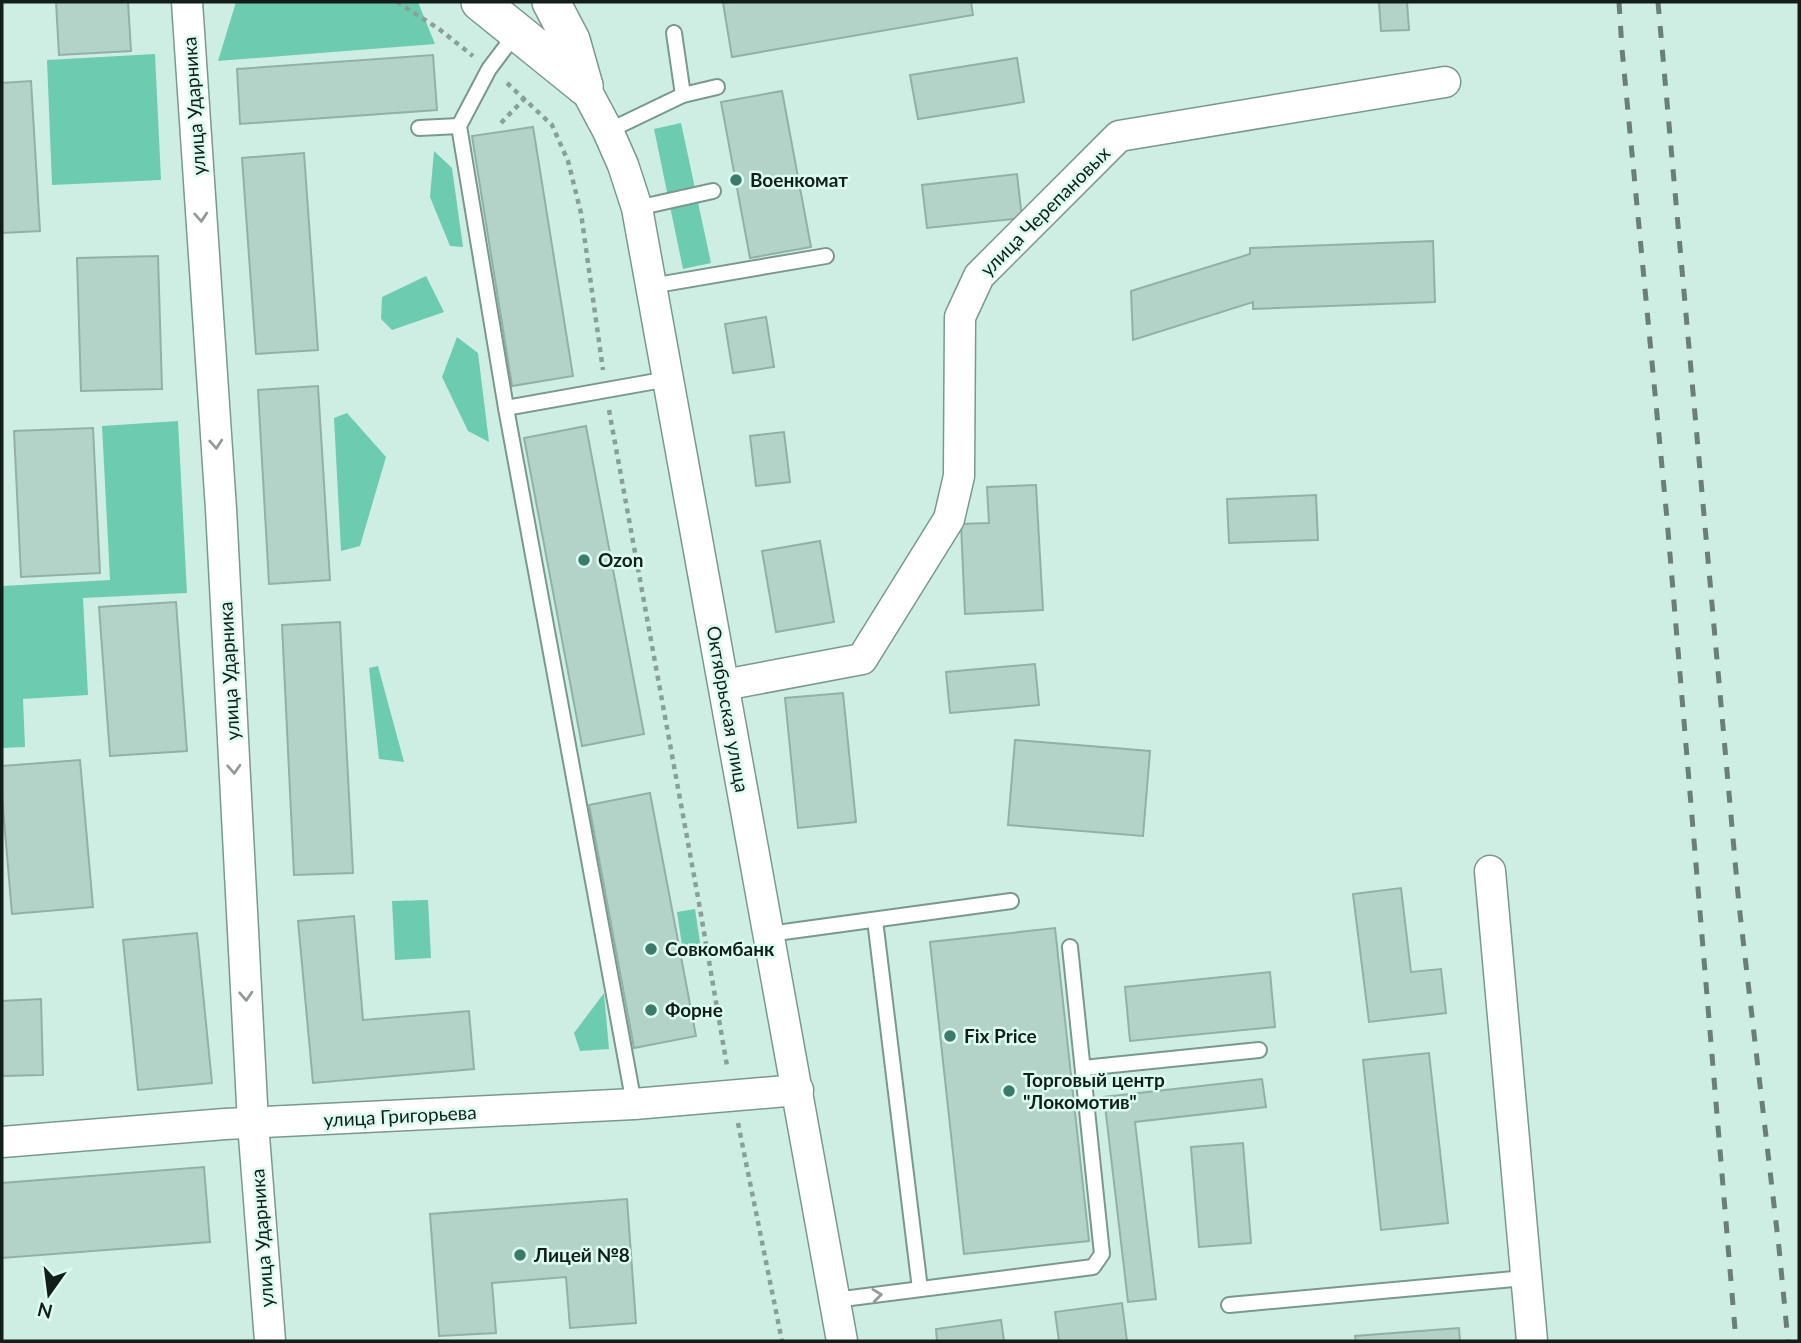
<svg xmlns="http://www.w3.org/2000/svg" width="1801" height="1343" viewBox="0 0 1801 1343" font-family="Lato,sans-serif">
<rect width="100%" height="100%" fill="#cfeee3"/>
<!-- green -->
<g fill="#6dccb0">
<polygon points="236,2 418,2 435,44 218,61"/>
<polygon points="155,54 161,180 52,185 47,60"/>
<polygon points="681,123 711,263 683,269 654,129"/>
<polygon points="434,151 452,168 463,247 450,246 430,197"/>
<polygon points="426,276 444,312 392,330 381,319 382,297"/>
<polygon points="457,337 478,353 489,442 468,431 442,377"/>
<polygon points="347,413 386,457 360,546 341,551 334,418"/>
<polygon points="178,421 187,593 83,598 88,695 23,699 25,747 2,748 2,586 110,580 102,426"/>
<polygon points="378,666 404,762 379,759 369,668"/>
<polygon points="428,900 431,958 395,960 392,901"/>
<polygon points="695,909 701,949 683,952 677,912"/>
<polygon points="604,993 609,1049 580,1051 574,1033"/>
</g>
<!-- building -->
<g fill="#b4d3c8" stroke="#92b0a6" stroke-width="2">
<polygon points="56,2 128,2 131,51 59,55"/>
<polygon points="732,2 971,2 973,15 732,57 723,3"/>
<polygon points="1379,2 1407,2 1409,30 1381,31"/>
<polygon points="433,55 437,110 240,124 237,69"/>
<polygon points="1017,58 1024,102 918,119 910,75"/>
<polygon points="31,81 40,231 2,233 2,83"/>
<polygon points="782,91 811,247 750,258 721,102"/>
<polygon points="533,127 573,376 512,386 472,136"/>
<polygon points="304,153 318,350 256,354 242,158"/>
<polygon points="1017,174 1022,218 927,228 922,185"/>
<polygon points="1433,241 1435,302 1253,309 1253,302 1133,340 1131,291 1250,254 1250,248"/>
<polygon points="158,256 162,389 81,391 77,258"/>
<polygon points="766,317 774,367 733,373 725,324"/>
<polygon points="318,386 330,580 269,584 258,390"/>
<polygon points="586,426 644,734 582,746 524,438"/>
<polygon points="93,428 100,573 21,577 14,431"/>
<polygon points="784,432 790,482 756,486 750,436"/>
<polygon points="1036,485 1043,610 965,614 961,524 989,523 987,487"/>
<polygon points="1316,495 1318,540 1229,543 1227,499"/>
<polygon points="820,541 834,622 776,632 762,551"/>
<polygon points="176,602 187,751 110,756 99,607"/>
<polygon points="340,622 353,873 294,875 282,625"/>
<polygon points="1035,664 1039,705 950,713 946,672"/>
<polygon points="843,693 856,822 798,828 785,698"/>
<polygon points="1015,740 1150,751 1143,836 1008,825"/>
<polygon points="80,760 93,907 12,914 2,796 2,766"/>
<polygon points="650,793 696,1036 634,1048 589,805"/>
<polygon points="1401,888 1411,972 1441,969 1446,1013 1369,1022 1353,894"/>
<polygon points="354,916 363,1020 469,1011 474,1069 313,1083 298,921"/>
<polygon points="1055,928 1089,1241 964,1254 930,942"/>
<polygon points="197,933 212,1083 138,1090 123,940"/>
<polygon points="1270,972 1275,1027 1130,1041 1125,987"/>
<polygon points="41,999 43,1075 2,1076 2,1001"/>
<polygon points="1429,1053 1448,1223 1381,1230 1363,1060"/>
<polygon points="1262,1079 1266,1107 1135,1122 1156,1299 1128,1302 1104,1097"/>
<polygon points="1243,1143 1251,1243 1199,1247 1191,1147"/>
<polygon points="204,1167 210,1242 2,1258 2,1183"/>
<polygon points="627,1199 636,1323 570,1328 566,1277 492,1283 496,1333 439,1336 430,1214"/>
<polygon points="1122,1303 1127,1341 1059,1341 1055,1312"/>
<polygon points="1001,1320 1004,1341 937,1341 936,1329"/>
<polygon points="1459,1328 1460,1341 1356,1341 1355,1336"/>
</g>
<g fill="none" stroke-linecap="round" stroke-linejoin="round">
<defs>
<g id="service">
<polyline points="517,32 489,69 459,126 506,408 634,1104"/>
<polyline points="683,95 717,87"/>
<polyline points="419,128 459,126"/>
<polyline points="608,131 683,95 674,33"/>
<polyline points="637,208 713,191"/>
<polyline points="651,286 826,256"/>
<polyline points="506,408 668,379"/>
<polyline points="875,920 920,1289"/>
<polyline points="769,934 1011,901"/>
<polyline points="1083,1068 1259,1050"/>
<polyline points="835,1300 1093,1267 1102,1254 1070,947"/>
<polyline points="1229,1305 1525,1278"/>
</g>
<g id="minor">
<polyline points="187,2 221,509 253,1123 270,1341"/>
<polyline points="584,86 608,131 623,165 637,208 842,1341"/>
<polyline points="724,685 862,659 949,519 959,476 960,317 979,276 1119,136 1445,82"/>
<polyline points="1490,871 1532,1341"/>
<polyline points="2,1142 225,1124 634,1104 798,1090"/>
</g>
<g id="tertiary">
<polyline points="480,2 584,86"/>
<polyline points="551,2 571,40 584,86"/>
</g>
</defs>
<!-- service casing -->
<use href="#service" stroke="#7b988e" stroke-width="18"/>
<!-- minor casing -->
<use href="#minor" stroke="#7b988e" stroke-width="33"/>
<!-- tertiary casing -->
<use href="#tertiary" stroke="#7b988e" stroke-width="40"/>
<!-- path -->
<g stroke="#88a097" stroke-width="4.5" stroke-dasharray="5 5" stroke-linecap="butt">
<polyline points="397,2 439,29 473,56"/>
<polyline points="507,83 552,125 568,161 581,213 603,370"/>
<polyline points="501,123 525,98"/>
<polyline points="609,410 699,903 727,1066"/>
<polyline points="738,1123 782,1341"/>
</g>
<!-- service -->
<use href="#service" stroke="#fff" stroke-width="14"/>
<!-- minor -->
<use href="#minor" stroke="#fff" stroke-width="30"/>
<!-- tertiary -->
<use href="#tertiary" stroke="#fff" stroke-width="37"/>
<!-- rail -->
<g stroke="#6a7f78" stroke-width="5" stroke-dasharray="12 12" stroke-linecap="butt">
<polyline points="1619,2 1622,49 1667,519 1736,1341"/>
<polyline points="1658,2 1739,905 1779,1248 1788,1341"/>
</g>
</g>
<!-- one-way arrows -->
<defs><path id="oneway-chevron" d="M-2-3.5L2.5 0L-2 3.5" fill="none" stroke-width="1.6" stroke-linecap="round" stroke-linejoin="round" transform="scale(1.75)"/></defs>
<g stroke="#949a98">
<use href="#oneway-chevron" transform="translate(201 217) rotate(86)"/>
<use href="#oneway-chevron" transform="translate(216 444) rotate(86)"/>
<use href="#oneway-chevron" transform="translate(234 769) rotate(87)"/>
<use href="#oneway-chevron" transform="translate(246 996) rotate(87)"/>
<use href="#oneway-chevron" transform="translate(877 1295) rotate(-7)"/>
</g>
<!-- markers -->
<g fill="#3c7b69" stroke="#dcfcf1" stroke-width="2.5">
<circle cx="736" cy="180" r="7"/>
<circle cx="584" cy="560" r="7"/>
<circle cx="651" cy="949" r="7"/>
<circle cx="651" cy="1010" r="7"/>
<circle cx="950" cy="1036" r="7"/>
<circle cx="1009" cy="1091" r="7"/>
<circle cx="520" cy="1255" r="7"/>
</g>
<g text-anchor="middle" stroke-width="5" stroke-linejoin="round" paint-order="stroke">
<!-- street labels -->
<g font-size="19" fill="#121e1a" stroke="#dcfcf1">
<text transform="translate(194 106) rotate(-94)" y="7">улица Ударника</text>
<text transform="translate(1045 211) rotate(-45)" y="7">улица Черепановых</text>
<text transform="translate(229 671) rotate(-93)" y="7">улица Ударника</text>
<text transform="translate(728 709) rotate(80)" y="7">Октябрьская улица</text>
<text transform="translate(400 1116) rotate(-3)" y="7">улица Григорьева</text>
<text transform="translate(262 1238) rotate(-94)" y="7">улица Ударника</text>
</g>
<!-- poi labels -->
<g font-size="19" font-weight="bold" fill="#121e1a" stroke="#dcfcf1" text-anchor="start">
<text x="750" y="187">Военкомат</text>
<text x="598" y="567">Ozon</text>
<text x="665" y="956">Совкомбанк</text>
<text x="665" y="1017">Форне</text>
<text x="964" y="1043">Fix Price</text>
<text x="1023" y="1087">Торговый центр<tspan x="1023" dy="22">"Локомотив"</tspan></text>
<text x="534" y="1262">Лицей №8</text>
</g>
</g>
<!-- border -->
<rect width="1801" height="1343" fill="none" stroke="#121e1a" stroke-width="7"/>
<!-- north arrow -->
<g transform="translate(49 1294) rotate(194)" stroke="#dcfcf1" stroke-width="5" paint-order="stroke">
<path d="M0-5L12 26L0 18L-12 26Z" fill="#121e1a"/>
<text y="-10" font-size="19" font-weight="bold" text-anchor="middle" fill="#121e1a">N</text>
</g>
</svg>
